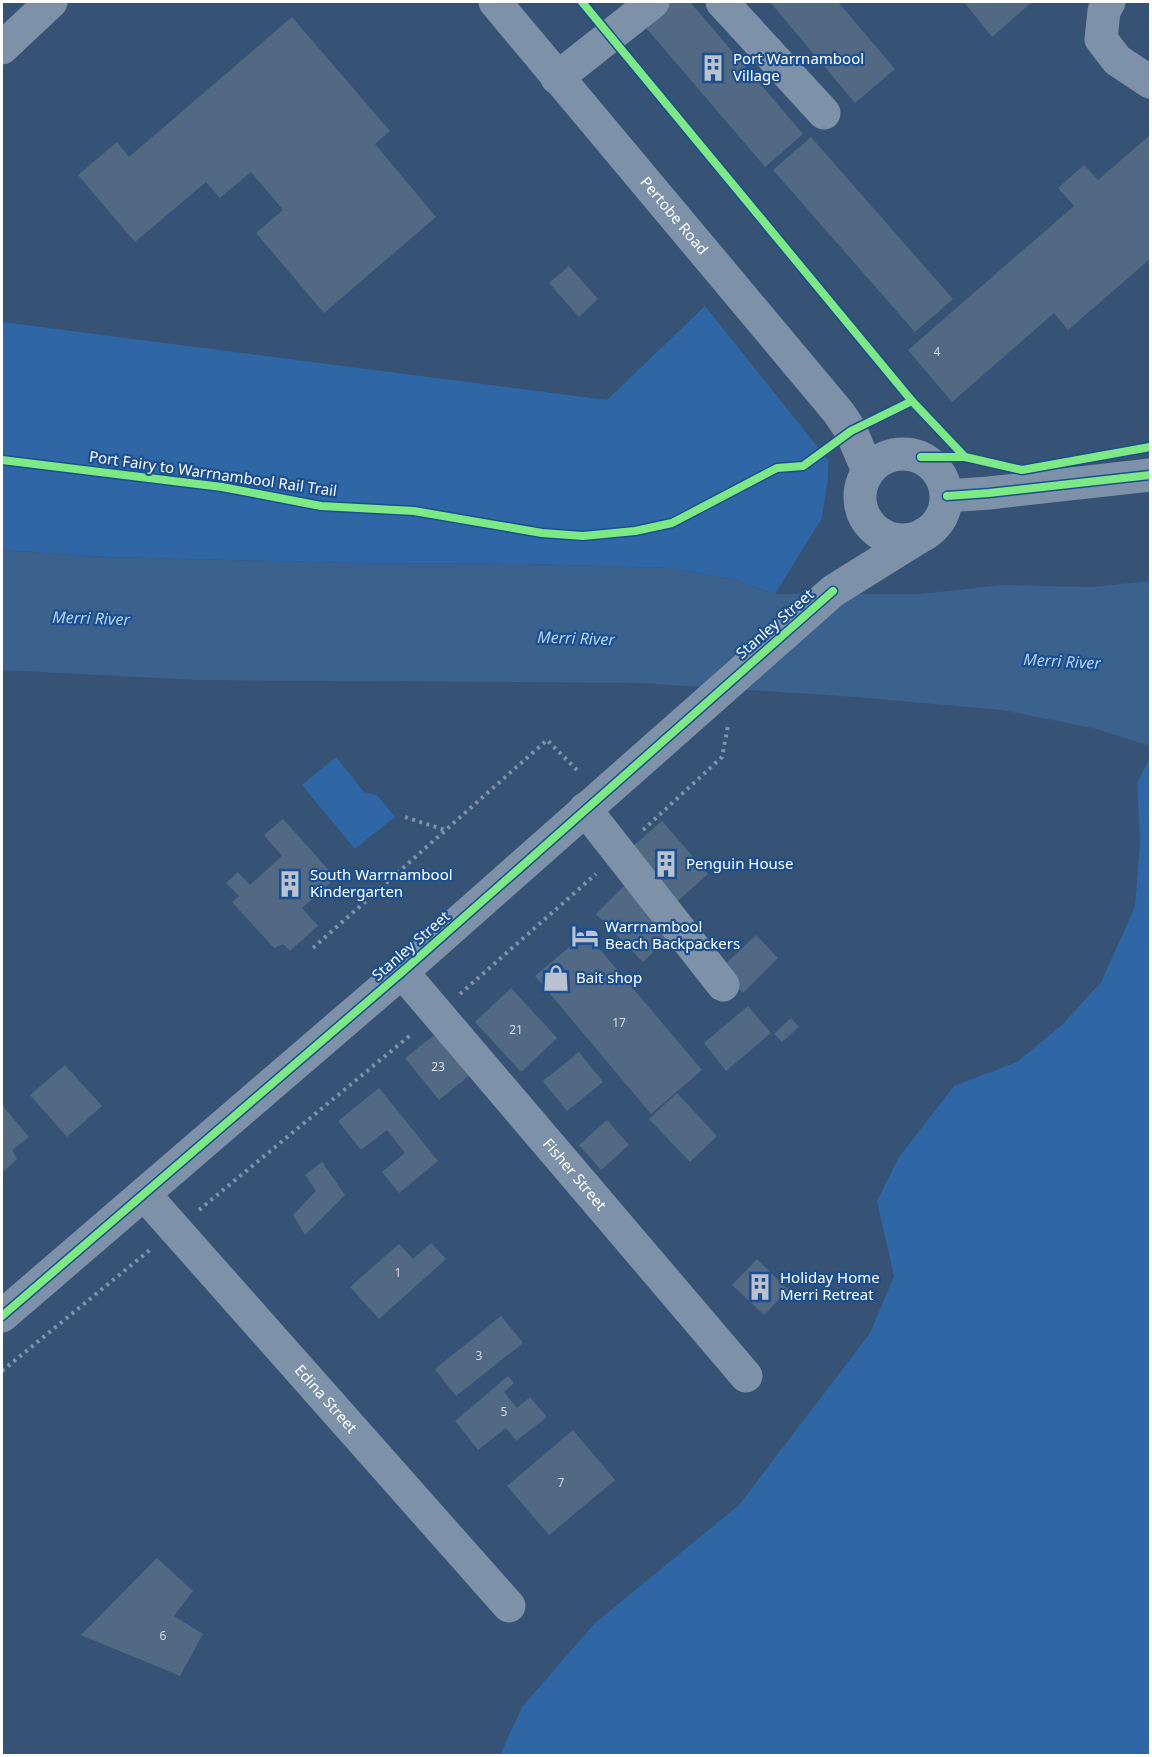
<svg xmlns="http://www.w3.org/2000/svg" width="1152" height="1757" viewBox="0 0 1152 1757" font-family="'Noto Sans',sans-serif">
<rect width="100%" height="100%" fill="#365274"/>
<!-- green -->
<g fill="#2f66a5">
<polygon points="705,306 828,460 828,477 822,518 775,594 735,580 670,568 526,564 352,563 105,557 2,550 2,322 607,400"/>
<polygon points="336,757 364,792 377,795 395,817 355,849 302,785"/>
<polygon points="1150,758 1150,1755 500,1755 522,1707 595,1623 739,1505 870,1333 894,1276 877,1201 899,1157 954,1086 1017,1062 1063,1024 1101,982 1135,907 1140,843 1137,783"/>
</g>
<!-- water -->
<polygon fill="#3b618d" points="2,550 105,557 352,563 526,564 670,568 735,580 775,594 920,594 1003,585 1093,587 1150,581 1150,746 1097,729 1002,710 855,697 640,683 196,680 2,670"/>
<!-- building -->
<g fill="#526984">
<polygon points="624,2 690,2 803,134 765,167"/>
<polygon points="770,2 838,2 895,69 855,103"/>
<polygon points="964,2 1032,2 992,37"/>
<polygon points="292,17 390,131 375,144 436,217 324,313 256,233 283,210 251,172 220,198 206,182 135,242 78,175 117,142 129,157"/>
<polygon points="1150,135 1150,259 1068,330 1054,313 952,402 908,350 1074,206 1058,188 1084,165 1098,180"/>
<polygon points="811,137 953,299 915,332 773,170"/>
<polygon points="569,266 598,299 579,317 549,283"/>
<polygon points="283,819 336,878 302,908 318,926 290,951 283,944 274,948 232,902 239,896 226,883 238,872 250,885 282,856 264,835"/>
<polygon points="662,821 708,874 671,907 624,854"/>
<polygon points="630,880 678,928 643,962 596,914"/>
<polygon points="586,933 702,1070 651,1114 535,976"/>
<polygon points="756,935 778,958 743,993 720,969"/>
<polygon points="511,988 557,1038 521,1072 475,1022"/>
<polygon points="748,1006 771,1033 726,1071 704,1043"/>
<polygon points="791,1018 799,1027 782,1042 774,1034"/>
<polygon points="437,1033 470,1075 439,1100 405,1058"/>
<polygon points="579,1052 603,1082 567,1111 543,1081"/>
<polygon points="65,1065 102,1106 67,1137 30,1095"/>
<polygon points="379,1088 438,1161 399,1193 382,1172 405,1153 387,1130 361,1150 338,1121"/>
<polygon points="677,1093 717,1136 690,1162 649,1119"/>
<polygon points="2,1105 29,1137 12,1150 17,1159 2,1173"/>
<polygon points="607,1120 629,1145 601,1170 579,1145"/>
<polygon points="322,1162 345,1195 305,1235 293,1215 316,1191 305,1175"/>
<polygon points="431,1243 446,1259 379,1319 350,1287 399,1244 413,1259"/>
<polygon points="757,1259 788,1290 764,1315 732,1285"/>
<polygon points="501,1316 523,1343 456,1396 435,1369"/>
<polygon points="508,1376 514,1383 504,1392 517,1408 530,1397 547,1417 516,1441 506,1428 478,1450 455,1421"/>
<polygon points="573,1430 615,1480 549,1535 507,1486"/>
<polygon points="157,1558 193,1591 174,1616 203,1634 180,1676 81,1635"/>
</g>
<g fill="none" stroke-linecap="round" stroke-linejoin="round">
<!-- path -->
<g stroke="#7d92a8" stroke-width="4" stroke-dasharray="3 4.5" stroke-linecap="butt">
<polyline points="405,817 445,830"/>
<polyline points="643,830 722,757 728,726"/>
<polyline points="313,948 547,740 580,773"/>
<polyline points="460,994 596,874"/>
<polyline points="199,1210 413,1033"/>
<polyline points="2,1371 151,1249"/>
</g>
<!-- minor -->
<g stroke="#7d92a8" stroke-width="33">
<path id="s1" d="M495,2L839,413L851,431L868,471"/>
<polyline points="722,2 824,113"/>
<polyline points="1109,2 1104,11 1101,39 1117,60 1150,82"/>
<polyline points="2,48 51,2"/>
<polyline points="557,78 653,2"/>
<circle cx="903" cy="497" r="43"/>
<polyline points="947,496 989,493 1150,475"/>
<polyline points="585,809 723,985"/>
<path id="s2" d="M402,972L746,1376"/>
<path id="s3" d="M144,1194L509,1606"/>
<polyline points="2,1316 402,972 833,591 926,533"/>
</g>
<defs>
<g id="cycleway">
<polyline points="582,2 912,401"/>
<polyline points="921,457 965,457 1022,470 1150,447"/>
<polyline points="2,460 222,487 321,506 414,511 542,533 583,536 635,531 672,523 777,468 803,466 851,431 912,401 965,457"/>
<polyline points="947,496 989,493 1150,475"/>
<polyline points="2,1316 402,972 833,591"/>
</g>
</defs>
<!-- cycleway casing -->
<use href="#cycleway" stroke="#1b4f8f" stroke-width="11"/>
<!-- cycleway -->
<use href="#cycleway" stroke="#7ce984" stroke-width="8"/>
</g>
<!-- icons -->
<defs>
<symbol id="building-bare" viewBox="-9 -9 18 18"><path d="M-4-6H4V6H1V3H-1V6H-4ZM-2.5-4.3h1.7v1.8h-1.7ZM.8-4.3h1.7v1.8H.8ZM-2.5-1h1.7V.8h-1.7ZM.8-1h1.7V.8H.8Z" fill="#b9c2ce" stroke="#1b4f8f" stroke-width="2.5" paint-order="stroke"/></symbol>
<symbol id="hotel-bare" viewBox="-9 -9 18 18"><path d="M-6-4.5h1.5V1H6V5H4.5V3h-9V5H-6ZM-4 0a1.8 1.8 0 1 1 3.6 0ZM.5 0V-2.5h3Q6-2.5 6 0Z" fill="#b9c2ce" stroke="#1b4f8f" stroke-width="2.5" paint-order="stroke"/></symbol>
<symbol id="shop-bare" viewBox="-9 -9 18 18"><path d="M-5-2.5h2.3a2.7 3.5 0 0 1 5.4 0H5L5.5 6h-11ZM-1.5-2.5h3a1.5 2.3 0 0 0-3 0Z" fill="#b9c2ce" stroke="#1b4f8f" stroke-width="2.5" paint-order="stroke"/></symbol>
</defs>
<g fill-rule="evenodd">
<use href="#building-bare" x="694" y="49" width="38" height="38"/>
<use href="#building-bare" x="647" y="845" width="38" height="38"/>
<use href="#building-bare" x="271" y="865" width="38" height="38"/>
<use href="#hotel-bare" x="566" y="917" width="38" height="38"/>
<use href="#shop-bare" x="537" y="959" width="38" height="38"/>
<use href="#building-bare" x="741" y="1268" width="38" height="38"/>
</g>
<g text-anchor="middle" stroke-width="4.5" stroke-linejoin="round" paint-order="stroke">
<!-- number labels -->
<g font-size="12" fill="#d4dae0">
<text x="937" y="356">4</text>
<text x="619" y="1027">17</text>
<text x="516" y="1034">21</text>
<text x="438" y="1071">23</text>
<text x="398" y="1277">1</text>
<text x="479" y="1360">3</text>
<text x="504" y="1416">5</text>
<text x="561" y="1487">7</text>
<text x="163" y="1640">6</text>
</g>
<!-- poi labels -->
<g font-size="15" fill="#fff" stroke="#1b4f8f" text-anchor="start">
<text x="733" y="64">Port Warrnambool<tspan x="733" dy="17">Village</tspan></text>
<text x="686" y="869">Penguin House</text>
<text x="310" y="880">South Warrnambool<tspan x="310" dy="17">Kindergarten</tspan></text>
<text x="605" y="932">Warrnambool<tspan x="605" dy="17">Beach Backpackers</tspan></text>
<text x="576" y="983">Bait shop</text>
<text x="780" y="1283">Holiday Home<tspan x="780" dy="17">Merri Retreat</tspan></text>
</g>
<!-- street labels -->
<g font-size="15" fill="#fff" stroke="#1b4f8f">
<text dy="5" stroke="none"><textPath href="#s1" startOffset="279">Pertobe Road</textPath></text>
<text transform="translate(213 474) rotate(8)" y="5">Port Fairy to Warrnambool Rail Trail</text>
<text transform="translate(775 624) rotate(-41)" y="5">Stanley Street</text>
<text transform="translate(411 946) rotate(-41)" y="5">Stanley Street</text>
<text dy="5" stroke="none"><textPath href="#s2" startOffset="266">Fisher Street</textPath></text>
<text dy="5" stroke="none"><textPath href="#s3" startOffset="274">Edina Street</textPath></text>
</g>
<!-- water labels -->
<g font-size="16" font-style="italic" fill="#b5d3f5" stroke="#1b4f8f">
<text transform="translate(91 618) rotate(2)" y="6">Merri River</text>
<text transform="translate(576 638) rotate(2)" y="6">Merri River</text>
<text transform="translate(1062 661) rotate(3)" y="6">Merri River</text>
</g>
</g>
<!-- border -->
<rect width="1152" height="1757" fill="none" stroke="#ffffff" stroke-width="6"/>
</svg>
